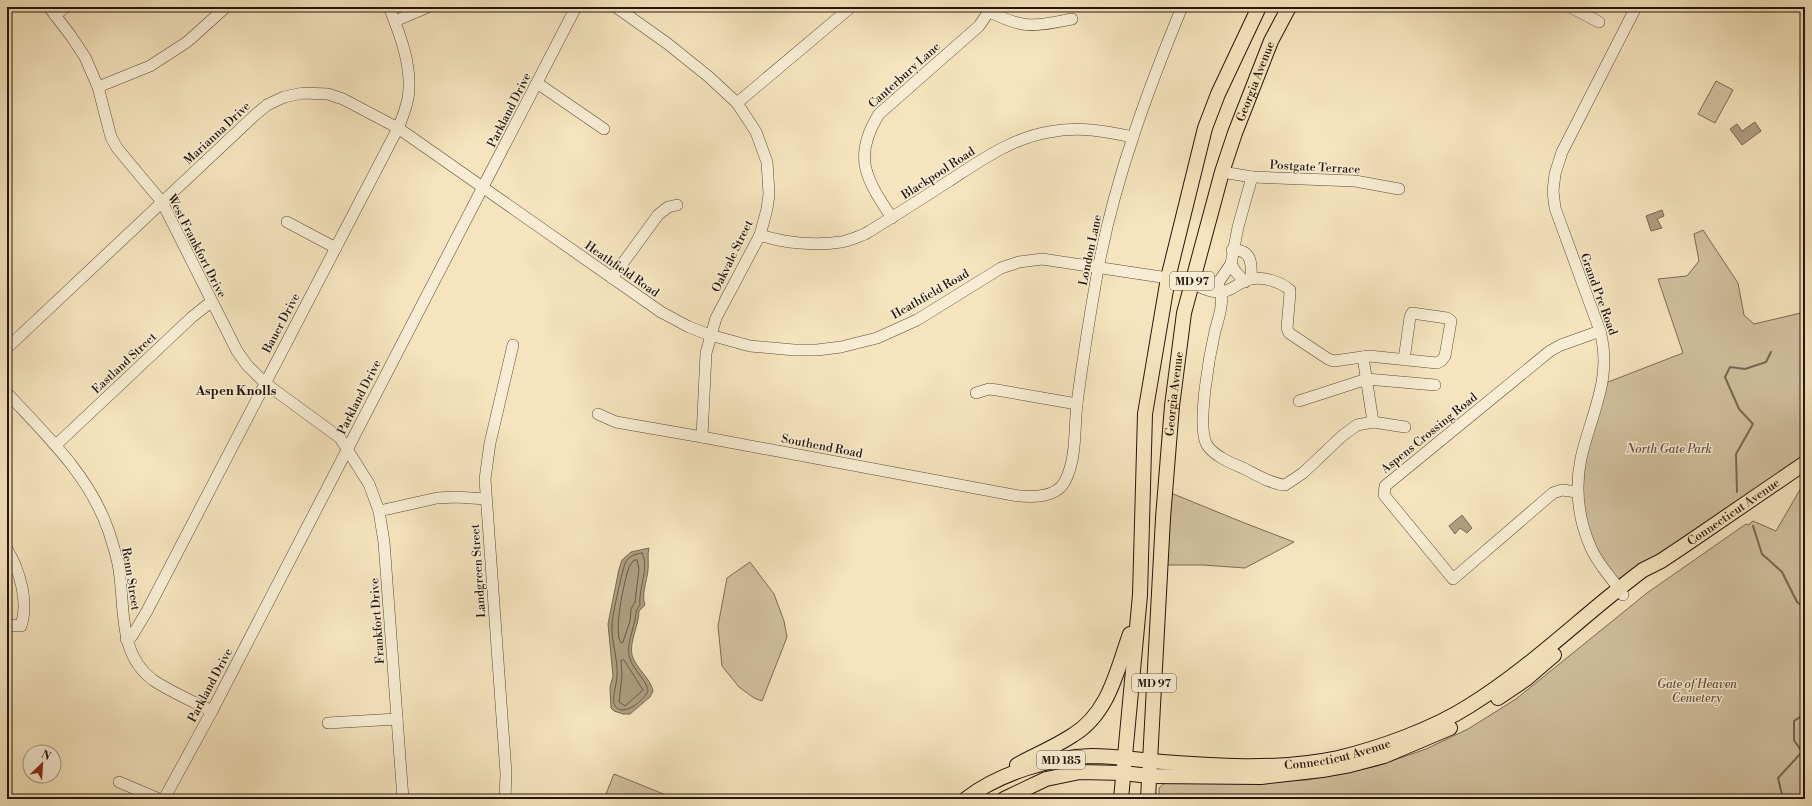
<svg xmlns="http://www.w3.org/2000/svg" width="1812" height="806" viewBox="0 0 1812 806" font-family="'Libre Bodoni',serif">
<rect width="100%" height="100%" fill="#f5e4bd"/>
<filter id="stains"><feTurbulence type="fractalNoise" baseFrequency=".005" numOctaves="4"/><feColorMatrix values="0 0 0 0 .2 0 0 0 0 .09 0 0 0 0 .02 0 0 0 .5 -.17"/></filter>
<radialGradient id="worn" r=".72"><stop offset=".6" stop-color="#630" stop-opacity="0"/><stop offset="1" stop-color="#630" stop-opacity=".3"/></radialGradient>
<!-- green -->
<g fill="#d1c19f" stroke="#7a6b56">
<polygon points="1716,81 1733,90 1715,123 1698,114"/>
<polygon points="1703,230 1738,283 1744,315 1754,324 1805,312 1805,459 1722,511 1619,588 1591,548 1577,492 1603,384 1683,353 1658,279 1687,276 1699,261 1694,234"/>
<polygon points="1805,481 1805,799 1159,799 1159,788 1167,781 1248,782 1307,780 1377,766 1426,749 1468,729 1516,699 1647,593 1746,524 1748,525 1753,521 1776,531"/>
<polygon points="1166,491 1242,522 1294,542 1245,568 1203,565 1160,565"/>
<polygon points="750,562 774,594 784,621 787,637 762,701 754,698 739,687 722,666 718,626 727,578"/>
<polygon points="614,774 676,799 604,799"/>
</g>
<!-- water -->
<g fill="#ae9e81" stroke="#776752">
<polygon points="1755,122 1761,131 1742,145 1730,129 1737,124 1742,131"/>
<polygon points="1662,210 1664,216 1657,219 1662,228 1651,231 1646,216"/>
<polygon points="1462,515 1472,528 1467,533 1460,528 1455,534 1449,526"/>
<path d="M649,548C647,556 649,562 648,570C647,581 641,595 645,605L639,611C639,625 629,642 632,655C636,669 650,677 653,691L650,697L630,714H623L614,711L611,708L610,687L613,676L608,624L619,569L622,560L631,552Z"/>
</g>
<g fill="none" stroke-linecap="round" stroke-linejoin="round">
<!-- shore -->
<g stroke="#695a46" stroke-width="1">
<path d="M642,553C650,567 638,589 640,605C634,611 637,616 634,624C628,646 624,655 639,674C643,680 647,684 648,691C645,699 624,718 615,706C611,700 617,683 617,676C618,658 611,641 612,624C612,617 623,566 626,561C630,556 635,554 642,553Z"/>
<path d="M637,560L639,569L635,602L631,609L630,621L623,642L621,643C613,632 624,582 629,567L633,561Z"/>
<polygon points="624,660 643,690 625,706 619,702 622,676 621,661"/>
</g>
<!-- stream -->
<g stroke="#776752" stroke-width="2">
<polyline points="1737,492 1736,454 1753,424 1739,409 1725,377 1730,367 1745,369 1766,362 1771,352"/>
<polyline points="1753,526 1762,554 1782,572 1797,602 1805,608"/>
<polyline points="1783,799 1778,778 1802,752 1794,740 1794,721 1803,715 1805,716"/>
</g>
<defs>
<g id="minor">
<polyline points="49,7 71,36 85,57 98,87 111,137 117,148 162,202 237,351 247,365 265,383 340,438 369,484 379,511 384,542 403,799"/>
<polyline points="616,7 668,44 709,77 737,103 756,132 767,162 769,194 767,209 760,235 716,318 706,353 702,437"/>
<polyline points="1570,7 1599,22"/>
<path d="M990,12C1026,30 1034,26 1072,19"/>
<polyline points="55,15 66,7"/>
<polyline points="395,21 428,7"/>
<polyline points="537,83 604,129"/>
<polyline points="98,87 150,66 187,42 226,7"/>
<polyline points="737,103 851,7"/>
<polyline points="1222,172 1252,177 1355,181 1399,189"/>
<path d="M892,218C866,179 852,157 879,114L979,26L992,7"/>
<polyline points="287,222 336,248"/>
<path d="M760,235C784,243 815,246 841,242C849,241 857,237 865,234C893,217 921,199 949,181C980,161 1012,138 1049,132C1078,126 1105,131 1133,137"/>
<path d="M1232,250C1252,249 1252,264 1251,279"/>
<polyline points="1231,264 1235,271 1245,282"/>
<polyline points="612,278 658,215 668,207 677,205"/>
<path d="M1192,280C1198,287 1202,288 1211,291C1232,295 1234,283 1251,279C1263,276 1281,282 1290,290V293L1287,328L1289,333L1328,359L1334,361L1369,356L1437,363L1441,361L1445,356L1451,321L1447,318L1412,313L1410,317L1404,360"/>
<polyline points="1218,283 1231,264 1238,227 1252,177"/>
<path d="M1219,287C1225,301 1219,316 1215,331C1210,353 1196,427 1207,445C1214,456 1231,463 1243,468C1255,474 1271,484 1285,485L1303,473L1342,436L1357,425L1373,422L1405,427"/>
<polyline points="7,348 255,115 267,105 284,97 303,93 328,94 343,99 398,128 661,312 689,327 710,335 750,346 794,350 817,350 841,347 877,338 917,320 1001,268 1019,262 1042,259 1168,278 1192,280 1201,278 1218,283"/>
<polyline points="1363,357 1373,422"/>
<path d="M7,393C46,435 90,476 109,532C112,542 116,553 118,564C126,603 116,653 153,680C169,691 194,702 212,711"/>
<polyline points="976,393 989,389 997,390 1077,404"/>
<polyline points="1299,401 1367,379 1435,385"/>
<path d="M598,414L616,422L702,437L1013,495C1030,498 1057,498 1065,481C1077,458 1074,429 1077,403C1083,358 1090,314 1098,269C1115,179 1147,92 1182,7"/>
<polyline points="56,445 192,317 211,302"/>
<polyline points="1577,492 1562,490 1553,493 1453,579 1384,495 1385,486 1550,351 1561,345 1600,331"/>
<polyline points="379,511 437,498 456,497 486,499"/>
<path d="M7,549C20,571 29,602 21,626L7,625"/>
<path d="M1623,595C1613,579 1598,565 1591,548C1578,519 1575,488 1581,458C1591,414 1613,378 1600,331L1555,208L1553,191L1555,174L1562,152L1636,7"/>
<path d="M126,639L132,636L147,611L398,128C402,119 406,108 408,98C413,68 400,34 389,7"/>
<polyline points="328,723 397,719"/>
<polyline points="119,782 159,799"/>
<polyline points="164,799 212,711 576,7"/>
<polyline points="505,799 506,773 485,479 490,443 513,345"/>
</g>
<g id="major">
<polyline points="1498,698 1526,679 1554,655"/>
<path d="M1017,765C1035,755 1055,747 1073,735C1109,713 1117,670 1130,634"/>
<path id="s1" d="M966,799C997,774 1052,757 1092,756C1112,756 1131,759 1151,761C1212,766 1277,771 1338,758C1380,748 1433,729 1469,706C1532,667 1584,614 1643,570L1661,561L1685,545L1805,463"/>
<polyline points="1004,799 1046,779 1080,772 1123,773 1149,776 1261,777 1322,770 1350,765 1384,756 1450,728"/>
<polyline points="1121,799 1140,595 1145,414 1168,278 1205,128 1218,94 1259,7"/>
<path id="s2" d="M1148,799L1163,518L1172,406L1184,313L1222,172L1235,133L1271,41L1289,7"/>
</g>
</defs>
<!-- minor casing -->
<use href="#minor" stroke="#584938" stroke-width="12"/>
<!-- major casing -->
<use href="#major" stroke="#24150c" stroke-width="16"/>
<!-- minor -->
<use href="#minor" stroke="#f8edd4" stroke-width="11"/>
<!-- major -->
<use href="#major" stroke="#f5e4bd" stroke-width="14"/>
</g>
<g text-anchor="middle" stroke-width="3" stroke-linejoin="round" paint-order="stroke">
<!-- shield labels -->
<g fill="#f8edd4" stroke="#645648" stroke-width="1">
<rect x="1170" y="272" width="44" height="18" rx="3"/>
<rect x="1132" y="674" width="44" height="18" rx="3"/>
<rect x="1037" y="751" width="48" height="18" rx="3"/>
</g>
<g font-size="11" font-weight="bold" fill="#24150c">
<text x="1192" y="285">MD 97</text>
<text x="1154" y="687">MD 97</text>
<text x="1061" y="764">MD 185</text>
</g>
<!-- street labels -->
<g font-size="12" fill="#24150c" stroke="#f8edd4">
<text transform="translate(904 75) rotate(-42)" y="4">Canterbury Lane</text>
<text dy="4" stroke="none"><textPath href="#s2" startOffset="730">Georgia Avenue</textPath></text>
<text transform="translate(509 110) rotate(-63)" y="4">Parkland Drive</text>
<text transform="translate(217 133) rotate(-43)" y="4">Marianna Drive</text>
<text transform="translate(1315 167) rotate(3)" y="4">Postgate Terrace</text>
<text transform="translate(938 173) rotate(-33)" y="4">Blackpool Road</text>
<text transform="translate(197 246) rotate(63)" y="4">West Frankfort Drive</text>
<text transform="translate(1090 250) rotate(-78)" y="4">London Lane</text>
<text transform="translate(732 256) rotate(-64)" y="4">Oakvale Street</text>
<text transform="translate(622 269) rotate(35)" y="4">Heathfield Road</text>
<text transform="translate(930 294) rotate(-30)" y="4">Heathfield Road</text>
<text transform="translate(1599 294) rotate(70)" y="4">Grand Pre Road</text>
<text transform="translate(281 323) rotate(-62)" y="4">Bauer Drive</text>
<text transform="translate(124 363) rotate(-43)" y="4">Eastland Street</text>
<text dy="4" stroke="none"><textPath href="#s2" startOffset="406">Georgia Avenue</textPath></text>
<text transform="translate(359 397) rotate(-63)" y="4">Parkland Drive</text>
<text transform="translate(1429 433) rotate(-39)" y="4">Aspens Crossing Road</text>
<text transform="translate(822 446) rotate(11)" y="4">Southend Road</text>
<text dy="4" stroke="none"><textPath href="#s1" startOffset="852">Connecticut Avenue</textPath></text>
<text transform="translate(478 571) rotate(-94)" y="4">Landgreen Street</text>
<text transform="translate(131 579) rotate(81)" y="4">Renn Street</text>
<text transform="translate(377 621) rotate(-94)" y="4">Frankfort Drive</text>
<text transform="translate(210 685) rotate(-62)" y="4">Parkland Drive</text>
<text dy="4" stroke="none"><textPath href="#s1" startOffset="382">Connecticut Avenue</textPath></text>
</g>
<!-- park labels -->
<g font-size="12" font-style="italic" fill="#61513f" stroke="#f8edd4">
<text x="1669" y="453">North Gate Park</text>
<text x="1697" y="688">Gate of Heaven<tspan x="1697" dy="14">Cemetery</tspan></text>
</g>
<!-- neighbourhood labels -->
<g font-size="13" font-weight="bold" fill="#24150c" stroke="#f8edd4">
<text x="236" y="395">Aspen Knolls</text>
</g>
</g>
<!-- margin -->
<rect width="1812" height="806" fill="none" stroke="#f5e4bd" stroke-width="24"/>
<rect x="8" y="8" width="1796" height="790" fill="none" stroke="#24150c" stroke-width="2"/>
<rect x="12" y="12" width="1788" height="782" fill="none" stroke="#24150c"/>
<!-- north arrow -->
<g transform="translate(42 764) rotate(25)"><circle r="19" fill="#f8edd4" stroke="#a39784"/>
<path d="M0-3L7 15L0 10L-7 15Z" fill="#8f2418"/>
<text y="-6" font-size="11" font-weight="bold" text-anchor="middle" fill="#24150c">N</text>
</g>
<rect width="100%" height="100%" filter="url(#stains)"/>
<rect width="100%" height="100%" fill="url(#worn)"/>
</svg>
